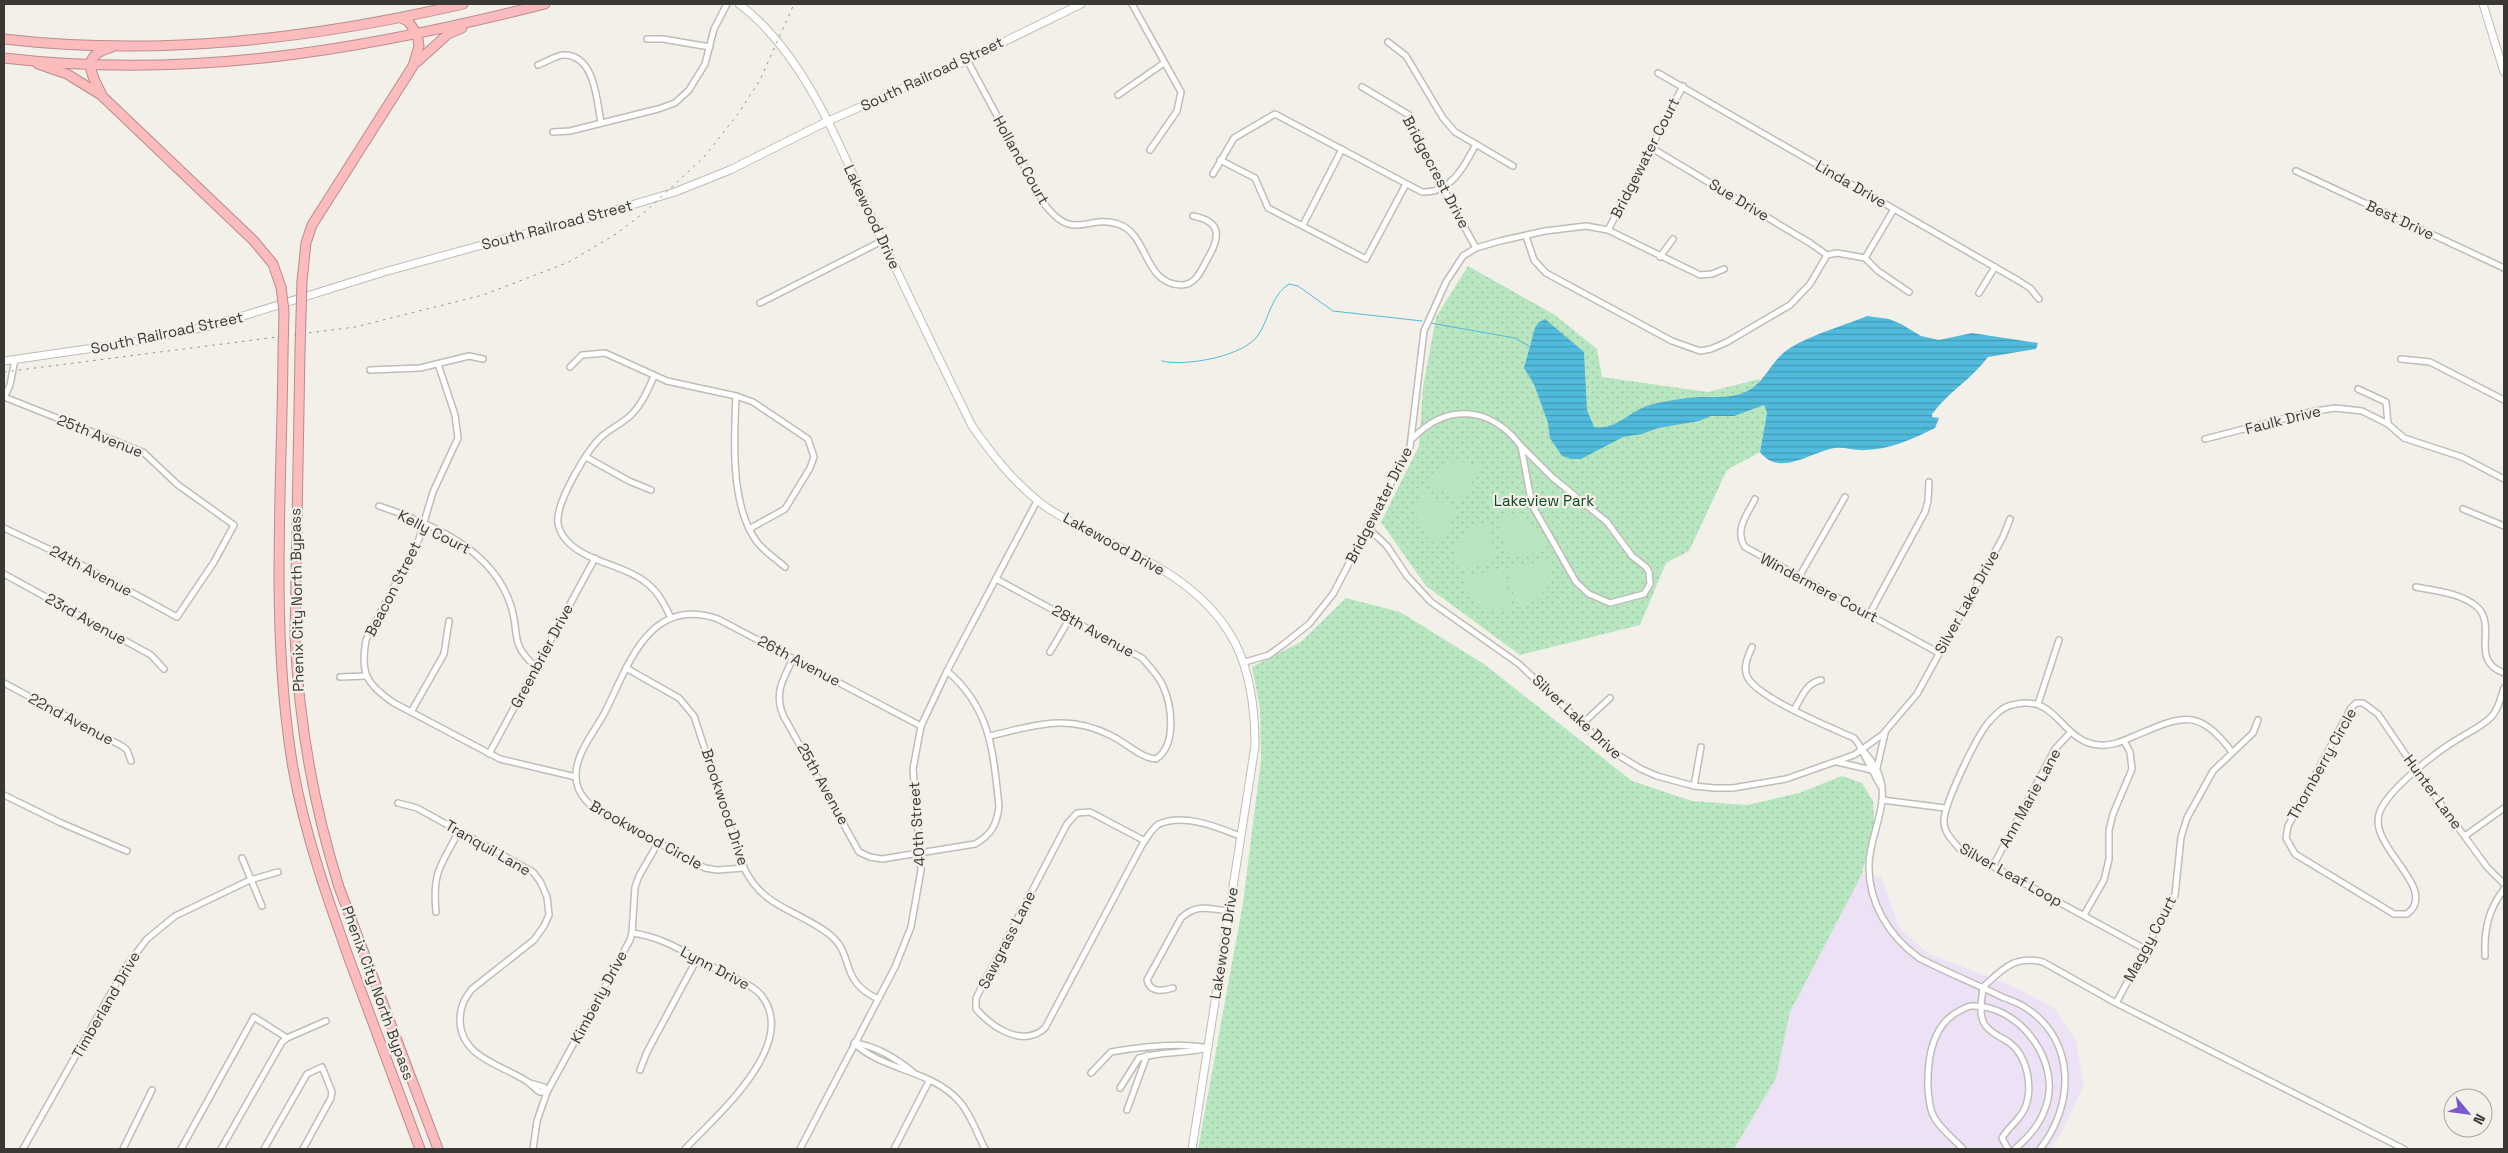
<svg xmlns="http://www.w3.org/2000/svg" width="2508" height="1153" viewBox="0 0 2508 1153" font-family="'Space Grotesk',sans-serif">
<defs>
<pattern id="green-dots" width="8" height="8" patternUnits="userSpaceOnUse" patternTransform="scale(1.25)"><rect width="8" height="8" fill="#b7e6c0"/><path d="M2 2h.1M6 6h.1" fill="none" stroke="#9ec6a6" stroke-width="1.8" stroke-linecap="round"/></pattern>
<pattern id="water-rules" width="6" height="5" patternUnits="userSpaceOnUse" patternTransform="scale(1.25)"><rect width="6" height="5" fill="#50bbdc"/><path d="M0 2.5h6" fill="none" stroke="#4399b3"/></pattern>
</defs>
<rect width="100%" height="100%" fill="#f3f0ea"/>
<!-- education -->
<polygon fill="#ede1f6" points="1862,874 1881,877 1900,929 1929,954 2010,985 2054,1008 2076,1041 2084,1085 2061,1133 2049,1149 1734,1149 1776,1078 1790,1012"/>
<!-- green -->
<g fill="url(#green-dots)">
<polygon points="1468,266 1555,315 1597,349 1602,377 1708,392 1759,379 1767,413 1760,452 1727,470 1689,551 1666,563 1640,625 1520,655 1426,586 1381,522 1419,446 1423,387 1436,317"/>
<polygon points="1346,598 1400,612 1484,664 1632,781 1692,801 1747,805 1799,793 1842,776 1862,783 1873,801 1874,822 1862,874 1790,1012 1776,1078 1734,1149 1198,1149 1243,903 1261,760 1260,709 1252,667 1301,642"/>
</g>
<!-- pitch -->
<g fill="#b7e6c0">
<path d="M1458,461L1479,466L1464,498L1458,500L1426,483C1432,470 1444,464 1458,461Z"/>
<path d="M1422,491L1453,508L1455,515L1439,546C1419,535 1410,512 1422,491Z"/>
<path d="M1517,516C1535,523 1543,532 1546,550L1511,557L1505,554L1499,518Z"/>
<path d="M1488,522L1495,557L1492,563L1458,570C1452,544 1460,526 1488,522Z"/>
<path d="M1548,561C1551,586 1542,604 1516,607L1509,571L1511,567Z"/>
<path d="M1499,569L1504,573L1511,609C1485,615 1469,600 1463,577Z"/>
</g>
<!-- water -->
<path fill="url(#water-rules)" d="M1867,316L1889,319L1901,324L1921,336L1939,340L1972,333L2038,343L2036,349L1988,357C1972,379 1948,392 1932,414V417L1939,418L1935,428C1913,439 1891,449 1866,450C1856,451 1845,447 1835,448C1812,451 1780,478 1760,452L1767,413L1764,405L1734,416H1711L1699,421L1658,428L1642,434L1623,437L1581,459H1571L1562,456L1550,438L1548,423L1534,384L1524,368L1535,328L1538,323L1545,319L1584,352L1587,410L1594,427C1615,431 1631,410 1650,405C1665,401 1683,398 1699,397C1711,397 1724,398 1737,395C1765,387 1766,366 1787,350C1807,336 1843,326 1867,316Z"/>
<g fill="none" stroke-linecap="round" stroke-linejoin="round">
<!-- stream -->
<g stroke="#50bbdc" stroke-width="1">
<polyline points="1430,323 1515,338 1529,346"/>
<path d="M1162,361C1185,367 1246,356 1259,334C1270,316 1271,296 1289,284L1298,286L1333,311L1422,321"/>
</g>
<defs>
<g id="street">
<polyline points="1132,4 1181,92 1177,111 1150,150"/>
<polyline points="647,39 663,39 710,47"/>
<polyline points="1388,42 1406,56 1443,118 1455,132 1513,166"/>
<path d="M967,60L1045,205C1075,243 1086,214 1118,224C1149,234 1143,284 1181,285C1197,285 1202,268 1209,256C1221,235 1220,221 1193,216"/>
<path d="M538,65C546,62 555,56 563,55C595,54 597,101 601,123"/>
<polyline points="1658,73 2019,281 2030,288 2039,299"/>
<polyline points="1362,87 1409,115 1415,137 1476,248"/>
<polyline points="1118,95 1164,63"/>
<polyline points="553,132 570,131 658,109 675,103 689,90 705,64 714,29 727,4"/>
<polyline points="1650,147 1810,243 1827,255"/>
<polyline points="1220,160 1255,178 1268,208 1366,259 1406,184"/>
<polyline points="2296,171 2504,268"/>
<path d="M1213,174L1234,138L1275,114L1422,192C1451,194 1465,165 1476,144"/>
<polyline points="1303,225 1342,149"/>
<polyline points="1608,230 1683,86"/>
<polyline points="1526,236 1534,260 1546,273 1672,341 1700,351 1711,349 1727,342 1790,305 1810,284 1827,255 1837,253 1865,258"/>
<polyline points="1660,257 1673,239"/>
<polyline points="1865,258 1894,209"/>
<polyline points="1865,258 1878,271 1909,292"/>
<polyline points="1979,293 1995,267"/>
<polyline points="760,303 882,241"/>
<polyline points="2401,359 2430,362 2504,400"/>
<path d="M438,364L455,415L458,438L433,492L419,539L366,640C360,673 366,684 394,703L500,759L576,777"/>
<polyline points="570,367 582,355 605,353 667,381 736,396 753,402 808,439 814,457 810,468 785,509 749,529"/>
<polyline points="370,370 420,368 469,356 483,359"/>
<path d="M654,376C648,390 642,404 631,415C622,424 609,429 600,438C586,452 559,498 558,518C557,524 560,531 563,536C582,563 623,563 648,584C659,593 665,606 671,618"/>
<polyline points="2358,389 2386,402 2388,424"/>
<path d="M736,396C734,438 730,506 757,542C765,552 776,559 785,567"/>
<polyline points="4,398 10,385 15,359"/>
<path d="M1413,438C1448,402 1491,407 1521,446"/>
<polyline points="2205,439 2310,412 2335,408 2362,411 2388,424 2404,438 2462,457 2504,479"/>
<polygon points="1521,446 1552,477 1607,522 1632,556 1646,567 1649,572 1650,584 1644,594 1610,603 1589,594 1576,582 1532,505"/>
<polyline points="586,457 629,481 651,490"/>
<path d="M1755,499C1747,515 1734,530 1745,547L1939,653"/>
<path d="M379,506C432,524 493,549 511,606C520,635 509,643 536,667"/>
<polyline points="2463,509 2504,526"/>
<polyline points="1367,527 1387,546 1407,576 1431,602 1519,664 1610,750 1641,769 1657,776 1694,786 1715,788 1733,788 1786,779 1854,755 1882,735 1917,694 2003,537 2010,519"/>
<polyline points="4,528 74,561 177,617 214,562 234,525 178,485 143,452 4,397"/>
<polyline points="4,574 151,655 164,669"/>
<polyline points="1799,577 1845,497"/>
<path d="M2416,587C2436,591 2460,593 2476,606C2499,625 2468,660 2504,673"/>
<polyline points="1869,615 1925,512 1928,501 1929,482"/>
<path d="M1752,647C1748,656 1743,667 1747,676C1755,697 1832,728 1854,738L1858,743L1880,785"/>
<polyline points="1050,652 1070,618"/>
<path d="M793,659C783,679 774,693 783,715L859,852L870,857L882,859L975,844C991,835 997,825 999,806C993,752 991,708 947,671"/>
<polyline points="1245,662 1269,655 1284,644 1309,624 1333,594 1410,447 1424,331 1446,282 1463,256 1476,248 1500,241 1545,231 1586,226 1608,230 1700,275 1712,274 1724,269"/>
<path d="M626,668L679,698L694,716L744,868C764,909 797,909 829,934C856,955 837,979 878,999"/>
<polyline points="340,677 366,676"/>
<polyline points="4,683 122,746 127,750 131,761"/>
<path d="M2504,688C2501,697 2499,708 2492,716C2483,726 2469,732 2458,739C2436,752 2390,788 2380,811C2365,846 2441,888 2407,914H2394L2295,854L2286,838L2288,826L2351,708L2356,703H2363L2378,714L2416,770L2487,867L2504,884"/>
<polyline points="2038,704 2059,640"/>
<path d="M1794,710C1802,697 1806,683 1821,680"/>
<polyline points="411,712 444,654 449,621"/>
<polyline points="1582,724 1610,698"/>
<path d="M990,736C1036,725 1068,713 1112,736C1126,743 1141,758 1156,759C1177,745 1172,706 1163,686C1158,675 1150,667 1142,658L996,579"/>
<path d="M1862,750C1867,754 1870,759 1874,765C1895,798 1870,830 1869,864C1868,903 1889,936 1919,958C1946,972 1974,983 2002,997C2010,1000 2019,1003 2026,1008C2077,1041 2074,1106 2040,1149"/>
<polyline points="489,754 595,558"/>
<polyline points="1837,762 1872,770"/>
<polyline points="1877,768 1885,733"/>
<polyline points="1694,786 1701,747"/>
<polyline points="4,795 61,823 127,851"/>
<polyline points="1882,800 1945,808"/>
<path d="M398,803L417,808L533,872L540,881L547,897L549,915L544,926L534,940L472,989C464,999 460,1007 460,1021C461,1058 503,1065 528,1082C532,1085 535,1089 540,1092H547"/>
<polyline points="2465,836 2504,808"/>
<path d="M1145,841L1090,812L1077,813L1067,824L976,998V1009C993,1028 1023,1048 1045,1028L1142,845C1146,839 1152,828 1159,824C1184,813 1217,827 1240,836"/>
<polyline points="242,858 262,906"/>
<polyline points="1993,866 2055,749 2071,732"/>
<path d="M744,868L717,870L705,868L594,808C584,800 576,790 576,776C575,755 594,732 604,714C628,667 648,595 718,619L921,726"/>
<path d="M436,912C432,871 441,866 459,831"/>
<polyline points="2084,915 2104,880 2109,859 2109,830 2113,814 2132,769 2130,752 2124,741"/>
<path d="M632,933C664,937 687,954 715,968C730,976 750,983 761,995C801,1044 715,1117 685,1149"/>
<path d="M2145,949L1959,848C1952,840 1944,832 1944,822C1943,805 1977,736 1988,723C1995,715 2002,707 2012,705C2058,692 2060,742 2099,745C2111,746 2121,742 2132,737C2181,717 2196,705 2232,752"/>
<path d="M2485,956C2484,930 2488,910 2504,889"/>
<path d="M1173,988C1163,991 1150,993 1147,980L1181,918C1196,904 1209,908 1227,911"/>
<polyline points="2116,1003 2175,895 2181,837 2187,818 2213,771 2253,733 2258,720"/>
<path d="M854,1043C883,1071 932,1070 959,1101C971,1114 977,1134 985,1149"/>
<path d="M855,1043C875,1046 897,1059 913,1072"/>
<polyline points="640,1070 647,1052 697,959"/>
<path d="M1091,1073L1111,1052C1139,1047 1179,1042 1207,1048"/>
<polyline points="530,1083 544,1087 547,1092"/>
<path d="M1120,1088L1139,1058C1162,1051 1185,1054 1207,1048"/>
<polyline points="1127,1110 1147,1055"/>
<polyline points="23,1149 125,968 147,939 175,916 250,880 278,872"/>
<polyline points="123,1149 152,1090"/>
<polyline points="181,1149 254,1017 287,1038"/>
<polyline points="221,1149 282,1042 287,1038 326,1021"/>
<polyline points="264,1149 307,1074 322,1067 332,1092 331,1098 303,1149"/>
<polyline points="533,1149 537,1121 547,1092 630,940 632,933 635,887 639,876 658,843"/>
<polyline points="800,1149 895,967 911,927 921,870 913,769 921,726 947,671 1037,501"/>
<polyline points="894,1149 929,1081"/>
<path d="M1963,1149C1954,1139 1938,1127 1933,1115C1929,1107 1929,1098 1928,1089C1927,1060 1931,1024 1961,1010C1964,1009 1968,1006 1971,1006C2017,1004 2057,1056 2048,1099C2043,1121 2031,1135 2015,1149"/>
<path d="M2008,1149L2002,1138C2008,1127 2020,1120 2025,1108C2033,1088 2028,1057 2010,1043C2003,1038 1990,1033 1985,1025C1978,1014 1982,999 1983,987C2003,969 2014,955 2043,962L2116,1003L2404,1149"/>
</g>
<g id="secondary">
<path d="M739,4C810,57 846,163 883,242C912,303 942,365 972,426C991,453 1011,479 1037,500C1054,515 1077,524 1096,535C1118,547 1142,557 1163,570C1234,614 1255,665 1255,746L1192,1149"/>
<polyline points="2483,4 2504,72"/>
<polyline points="4,361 122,344 211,326 384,272 500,240 588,218 675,192 730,170 826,122 967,60 1081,4"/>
</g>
<g id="highway">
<path d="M4,39C159,57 312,39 463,4"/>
<path d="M4,58C191,80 364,50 545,4"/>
<polyline points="417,62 448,34 462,28"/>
<polyline points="38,64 67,74 101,95 254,241 273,264 281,287"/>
<path d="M101,93C90,72 81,56 110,48"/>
<polyline points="302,281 306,243 312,225 413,66 419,46 417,34 408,21 401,18"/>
<path d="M300,351L295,637C299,724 313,804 339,887L438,1149"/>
<path d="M283,353C282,491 270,631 293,768C305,835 328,900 351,964C374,1026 397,1088 420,1149"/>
</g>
</defs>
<!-- street casing -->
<use href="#street" stroke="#bfbdb7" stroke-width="8"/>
<!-- secondary casing -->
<use href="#secondary" stroke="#bfbdb7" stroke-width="9"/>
<!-- highway casing -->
<use href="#highway" stroke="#b88d8d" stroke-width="11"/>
<!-- street -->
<use href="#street" stroke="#fff" stroke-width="5"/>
<!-- secondary -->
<use href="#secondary" stroke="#fff" stroke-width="7"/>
<!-- highway -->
<use href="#highway" stroke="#fcbbbc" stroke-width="9"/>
<!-- rail -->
<polyline stroke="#94928e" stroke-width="1" stroke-dasharray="2.5 5" stroke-linecap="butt" points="4,372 355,327 483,295 569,262 616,234 646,211 704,157 738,114 760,80 794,4"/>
<defs>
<g id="highway-bridge">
<polyline points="281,287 284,311 283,353"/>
<polyline points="300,351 302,281"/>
</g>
</defs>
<!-- highway-bridge casing -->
<use href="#highway-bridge" stroke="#b88d8d" stroke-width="11" stroke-linecap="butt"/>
<!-- highway-bridge -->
<use href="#highway-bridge" stroke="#fcbbbc" stroke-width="9"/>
</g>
<g text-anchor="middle" stroke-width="4.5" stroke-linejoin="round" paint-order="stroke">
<!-- street labels -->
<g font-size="15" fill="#393835" stroke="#f3f0ea">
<text transform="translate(932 74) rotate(-25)" y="5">South Railroad Street</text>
<text transform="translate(1645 158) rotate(-63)" y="5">Bridgewater Court</text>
<text transform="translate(1021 160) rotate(61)" y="5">Holland Court</text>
<text transform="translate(1436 172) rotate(62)" y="5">Bridgecrest Drive</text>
<text transform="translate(1851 184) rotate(30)" y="5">Linda Drive</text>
<text transform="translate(1739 200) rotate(31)" y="5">Sue Drive</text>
<text transform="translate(872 217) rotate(65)" y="5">Lakewood Drive</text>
<text transform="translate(2400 220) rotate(25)" y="5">Best Drive</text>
<text transform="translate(557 225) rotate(-15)" y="5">South Railroad Street</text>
<text transform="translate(167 333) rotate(-12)" y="5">South Railroad Street</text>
<text transform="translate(2283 420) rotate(-14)" y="5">Faulk Drive</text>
<text transform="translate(100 436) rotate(22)" y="5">25th Avenue</text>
<text transform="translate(1379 505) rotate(-63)" y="5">Bridgewater Drive</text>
<text transform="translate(434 532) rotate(27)" y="5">Kelly Court</text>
<text transform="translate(1114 544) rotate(29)" y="5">Lakewood Drive</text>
<text transform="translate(91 571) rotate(28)" y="5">24th Avenue</text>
<text transform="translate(1819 588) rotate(28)" y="5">Windermere Court</text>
<text transform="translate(393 589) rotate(-63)" y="5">Beacon Street</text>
<text transform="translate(297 600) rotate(-91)" y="5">Phenix City North Bypass</text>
<text transform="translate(1967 602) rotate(-61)" y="5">Silver Lake Drive</text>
<text transform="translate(86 619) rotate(29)" y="5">23rd Avenue</text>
<text transform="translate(1093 631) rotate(29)" y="5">28th Avenue</text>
<text transform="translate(542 656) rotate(-62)" y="5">Greenbrier Drive</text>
<text transform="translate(799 661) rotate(28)" y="5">26th Avenue</text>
<text transform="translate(1577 717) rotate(43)" y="5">Silver Lake Drive</text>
<text transform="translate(71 719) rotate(28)" y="5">22nd Avenue</text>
<text transform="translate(2322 764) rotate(-61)" y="5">Thornberry Circle</text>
<text transform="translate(823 784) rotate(61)" y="5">25th Avenue</text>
<text transform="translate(2433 792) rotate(54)" y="5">Hunter Lane</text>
<text transform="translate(2030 798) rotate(-61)" y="5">Ann Marie Lane</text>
<text transform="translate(725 807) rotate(72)" y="5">Brookwood Drive</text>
<text transform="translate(917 824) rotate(-94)" y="5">40th Street</text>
<text transform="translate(646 835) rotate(29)" y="5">Brookwood Circle</text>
<text transform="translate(488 848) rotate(30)" y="5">Tranquil Lane</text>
<text transform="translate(2011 875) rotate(29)" y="5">Silver Leaf Loop</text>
<text transform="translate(2150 939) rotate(-62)" y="5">Maggy Court</text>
<text transform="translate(1007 940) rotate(-63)" y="5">Sawgrass Lane</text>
<text transform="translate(1224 943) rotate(-81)" y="5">Lakewood Drive</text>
<text transform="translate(715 968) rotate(28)" y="5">Lynn Drive</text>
<text transform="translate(378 993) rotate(70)" y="5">Phenix City North Bypass</text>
<text transform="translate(599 997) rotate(-62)" y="5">Kimberly Drive</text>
<text transform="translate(106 1005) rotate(-60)" y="5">Timberland Drive</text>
</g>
<!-- park labels -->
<g font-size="15" fill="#104622" stroke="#f3f0ea">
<text x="1544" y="506">Lakeview Park</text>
</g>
</g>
<!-- border -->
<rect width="2508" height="1153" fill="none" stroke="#393835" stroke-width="10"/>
<!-- north arrow -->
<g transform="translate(2468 1113) rotate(119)"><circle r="24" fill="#f3f0ea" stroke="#a9a6a2"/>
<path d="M0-4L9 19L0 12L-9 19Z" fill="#7d57d0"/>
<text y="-8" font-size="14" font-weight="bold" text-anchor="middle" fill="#393835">N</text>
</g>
</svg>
